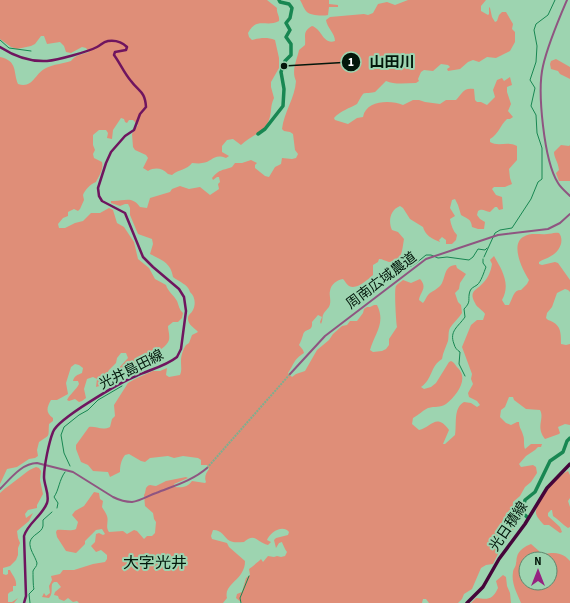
<svg xmlns="http://www.w3.org/2000/svg" width="570" height="603" viewBox="0 0 570 603" font-family="'Source Sans 3','Noto Sans JP',sans-serif">
<rect width="100%" height="100%" fill="#9dd4b0"/>
<!-- green -->
<g fill="#df8e78">
<path d="M0,0H267L277,8C276,13 280,16 279,21C266,28 257,16 248,33L249,37L252,40C260,38 267,37 275,40L279,58V68L271,82V87L274,98C270,106 272,112 269,120C264,133 250,136 241,145L233,139L227,140L222,146V152L229,156L226,158C213,153 213,162 202,163C199,164 195,163 192,163C187,170 179,169 172,175L168,174C162,168 155,167 148,171L143,168L148,158L146,155L135,150L133,147L132,134L138,125L133,120H129L127,123L125,122L124,119L121,118L113,130L112,139L107,138L108,133L106,130H99L93,135V145L95,150L93,154L94,158L102,162C104,169 99,176 96,182C90,184 85,190 83,195L84,200L80,209L78,211L74,209L68,212V216L63,218L58,224L59,228H65L75,223L83,221L91,213H100L109,208L113,210L117,223L124,227L134,242L138,259L149,268L155,279L166,285C168,292 174,295 177,301C179,306 179,309 183,313L182,318L178,322H173L168,326C168,330 170,335 169,340C167,346 159,351 154,353L153,355L157,358L154,364L146,367L135,366L126,374L121,376L117,373V370L128,358L126,353H121L117,358L116,363L109,370L106,375L108,378L106,384L96,387L97,379L93,377L87,379L84,389L86,398L82,401L79,402L75,399L69,401L67,400C70,394 76,390 79,384L78,381H73C74,376 77,375 82,373L83,368L79,365L75,364L71,367L66,383L68,394L57,400H51C47,407 45,412 53,418V421L49,424C48,438 51,434 39,442L37,450L38,456L35,458L29,459L17,467L7,469L0,484V57C18,61 13,72 18,84C33,89 35,73 46,68C54,64 62,64 71,61C75,55 83,54 89,52L86,48L82,47L71,53L66,52L64,46L60,42L47,44L44,36H41L35,44L31,46L17,49L11,47L0,39Z"/>
<path d="M300,0H329V4L338,5V7H329L328,15C323,16 310,16 306,11C304,9 302,3 300,0Z"/>
<path d="M408,0H486L481,6V11L488,15L489,14V7L490,8L492,17L495,22L497,21L499,15L502,12H506L513,24L512,29L515,32V42L510,51L496,58L487,57L479,62L473,60L468,62L460,69L448,71L447,69L450,67L448,65L441,64L433,71L424,70L421,72L418,79L419,81L416,83C406,83 395,85 386,81L375,92C360,95 366,89 357,104C350,108 340,111 334,118L335,120L348,124L357,118L363,117C366,100 391,100 403,105L413,100H419L425,102L440,104L446,100H456C462,94 463,87 474,89L475,100L477,102H481L487,105L495,97L493,90L497,80L502,78L504,81L510,77L512,85L507,87V92L511,104L508,111L513,117L510,119H507C500,125 499,134 490,139V142C498,147 508,141 517,146V160L509,169L510,178L512,184L505,187H494L492,189L496,195L502,197L503,209L499,210L497,207H495L490,212C485,211 482,208 478,211L477,215L480,219L485,222L484,229H478L472,227C471,218 467,219 461,215L458,205L455,199L452,200L450,208L455,216L450,219C451,225 453,231 457,235L456,240L452,244H446V240L442,237L439,240L440,242C432,239 425,235 423,227L410,219L403,208L400,206C390,210 388,221 392,230L398,232L404,239C402,249 403,262 389,262C385,261 383,259 379,259L378,262L373,265V275C367,280 357,290 349,286C347,285 345,281 343,279C337,280 331,284 330,291C329,295 331,299 330,304C329,309 325,310 323,315C322,318 323,320 321,324L320,322L322,317L318,315L312,322C313,333 305,327 303,335C302,338 301,341 299,345L303,350L304,353C293,360 295,363 288,373L292,377L296,374L305,371L317,350L329,340L333,334L342,326L347,325L350,321H357L363,313L364,309L367,307H370L374,305H377C386,323 375,333 370,350L373,352L382,351L386,349L389,345V339L397,327C396,322 394,289 396,286C397,284 401,282 403,280L411,283L420,279C428,288 420,292 419,300L423,303C426,300 426,296 430,293C433,291 437,289 440,286C446,280 443,265 456,265L457,268L466,274L460,283L459,289L455,293L458,302L461,305L462,313C459,318 453,323 450,328C448,332 449,336 448,341C446,347 443,352 442,359C430,366 433,379 421,387L424,389L431,387L436,383L449,362L451,361C455,363 455,365 458,368C469,379 457,395 446,404C440,408 435,406 428,408C425,409 417,416 413,418L412,424L419,430C431,428 436,412 449,430L443,444H445L455,435C457,424 453,408 464,402L471,403L477,407L480,405L477,401L469,397L468,393L473,384L471,379L472,374L462,347L471,325L477,320H483L485,314C482,309 477,308 475,303C468,291 477,290 483,283C488,278 491,271 492,264L490,260L494,256C502,270 511,284 502,300L505,305H509C513,298 513,290 521,290L527,284L529,280C523,271 510,245 523,237C531,232 539,235 547,234C552,234 553,232 559,233C565,241 559,252 551,256C547,259 543,259 539,262V264L542,265L555,262L558,263L570,280V292L568,290L565,289L557,293L552,307L547,313L546,318L548,320C561,324 561,332 561,344L566,345L570,344V425L565,424L558,427L560,433L559,434L545,439C535,426 545,419 540,410L526,409L514,400L513,397H509L505,407L501,410L500,417L506,423L511,425L517,422H519C519,428 522,430 523,435C525,440 523,444 525,449L531,444H542L541,447H538L535,450L526,456L519,464L521,467L533,465L536,467L537,473L531,482L525,487L520,496L513,502C511,518 520,527 506,541L501,540L497,543L495,547L498,554L493,564L486,565L481,568L472,589L464,594L462,599L458,603H429L426,599H423L422,603H242L236,598L237,594L242,592L246,578L250,575L249,569C252,567 259,561 261,559L263,562L268,556L274,557L277,556L281,557L285,556L287,552C286,551 282,543 282,542L279,543L276,548L274,540L276,538L288,535L289,532C283,524 270,532 267,540L271,542L268,545C256,542 255,532 244,542C239,542 234,543 230,541C223,537 223,530 213,530L211,536L212,539L227,543L229,547L245,561C245,566 244,569 241,574C236,582 224,587 227,598L223,603H79L77,601L73,602L68,598L64,601L59,599L58,596L54,595L55,592L61,587L57,582H54L52,584C51,590 53,593 49,598L42,597L44,593L46,596L50,593L49,586L52,580L51,576L60,574L63,570H74L93,564L105,562L107,559V555L101,550L96,552L91,546L95,542L96,534L99,533L103,535L105,534L102,529L96,530L85,541V544L76,553L66,551L57,537L56,532L57,530C64,529 70,532 76,529L78,522L72,515L75,511L84,506L94,492L99,493L100,499L103,501L102,507C103,509 106,513 107,516C109,522 105,526 109,532L123,531L127,534L134,530L137,531L144,539L147,536H152L155,533L156,522L154,519L153,513L145,506L144,495L145,493L146,488C150,483 151,486 156,486L166,481L186,477L188,478L174,484L175,487C182,488 188,487 192,481L205,483L206,482C204,477 206,473 209,469L207,465H201V460L198,458L183,456L174,458L168,456L150,458L145,462L141,461L129,454L125,455C121,460 120,466 120,472L110,477L108,472L93,471L88,465L81,462L76,449V445L89,427C96,426 102,431 110,427L112,419L115,416L114,405L128,383L135,379L153,371H160L167,368L166,375L169,377L180,375C182,370 181,367 181,361C181,356 183,349 186,345L189,343L192,335L198,332C195,328 188,325 188,319C188,314 191,314 193,310C196,304 195,296 190,292C188,284 179,282 173,277C171,263 162,260 150,254L153,244L152,239L138,234L130,215V208L128,204H125L120,206L111,203V201C124,202 131,195 140,207L147,208L150,198L170,192L172,189L180,186L189,189L200,187L210,195L219,189L218,184L220,182L219,177H217L213,180L212,178C220,169 221,171 232,167L235,163H242L251,160L257,163L255,165V168L265,176L269,177L275,167L281,164L282,158L292,159L296,158L298,154L295,150L293,134L290,132L284,131L282,129C284,112 295,98 296,81C291,71 297,60 299,50L305,45C306,36 302,32 312,26C322,29 323,45 335,41C335,33 327,28 326,20L330,17L364,14L368,15L373,13L378,4L387,2L395,5Z"/>
<polygon points="556,59 570,67 570,79 560,74 558,71 551,69 550,64 551,61"/>
<path d="M561,145L569,146L570,145V181H559L556,173L559,170C558,161 554,158 554,152Z"/>
<path d="M36,467L39,468L41,471L40,480L43,494L37,505V508L28,510L25,514L26,518L33,513L29,521L17,531L18,538L20,543L18,548V555L16,560L10,566L3,568V574L6,575L8,574V570H10C12,575 17,579 16,586H13V591L10,592L8,594V602H12L18,598L14,603H0V493C6,487 13,483 19,478C26,473 26,471 36,467Z"/>
<path d="M568,471L570,475V498L568,501L570,507V527L568,528C563,525 558,519 553,516L552,510H551L548,513V516L560,527L562,532L560,533L549,525H544C541,521 535,516 536,511C537,501 558,475 568,471Z"/>
<path d="M531,544L539,551L540,553L538,555L533,552L526,559V583H550V559H541V555C545,553 546,554 551,553C559,553 564,554 570,561V603H521C517,593 511,583 513,572C513,569 516,567 516,563C517,560 516,560 517,557C518,551 525,546 531,544Z"/>
<path d="M503,575L506,577L507,586L510,593L511,603H471L476,598C487,599 492,601 498,588L496,581Z"/>
</g>
<g fill="none" stroke-linecap="round" stroke-linejoin="round">
<!-- stream -->
<g stroke="#188752" stroke-width="1">
<polyline points="0,40 9,48 31,51"/>
<polyline points="484,257 495,233 500,230 512,228 531,199 538,182 542,179 542,148 537,133 536,115 531,106 535,88 530,80 536,62 537,46 534,30 536,24 548,15 555,0"/>
<polyline points="402,271 415,264 426,255 431,255 438,258 447,257 469,260 473,257 478,249 485,250 487,248"/>
<path d="M465,376L459,364L460,352C457,350 455,348 454,344C449,331 458,327 465,317L464,309C472,301 467,300 470,291C471,288 474,287 477,285C481,282 484,272 486,267L483,263V259"/>
<polyline points="70,466 64,453 61,435 64,427 79,415 88,410 98,400 122,386"/>
<path d="M57,508L58,503L54,497C59,490 59,480 65,472"/>
<path d="M30,603L29,594L34,589C33,587 33,573 33,571C34,568 37,567 37,563C35,556 29,549 30,542C32,534 42,533 43,526C43,524 43,522 43,520L52,512"/>
<polyline points="241,603 240,598 249,576"/>
</g>
<!-- river -->
<g stroke="#188752" stroke-width="3.5">
<polyline points="258,134 265,129 283,106 284,89 281,72 285,61 291,55 291,44 286,37 290,30 286,23 290,18 292,8 289,4 280,2 279,0"/>
<polyline points="527,517 522,512 525,500 535,492 550,461 563,452 567,441 570,438"/>
</g>
<!-- tertiary-tunnel -->
<polyline stroke="#7eae8f" stroke-width="2" stroke-dasharray="2 1" stroke-linecap="butt" points="207,468 290,374"/>
<!-- tertiary -->
<g stroke="#8f5581" stroke-width="2">
<path d="M567,0C558,21 548,44 543,66C537,91 544,161 558,183C561,188 566,192 570,196"/>
<polyline points="290,374 325,336 426,259 498,235 548,229 560,223 570,214"/>
<path d="M0,489C10,479 22,463 37,463L73,472L113,497C119,500 125,502 132,502C140,501 148,496 156,493C173,486 192,481 207,468"/>
</g>
<!-- secondary -->
<path stroke="#6f155f" stroke-width="2.5" d="M0,47C14,56 30,62 47,61C58,60 87,52 97,47C101,45 103,42 108,41C115,40 122,42 127,47L126,50L115,52L114,55C120,63 124,73 131,81C139,92 145,91 146,107L140,114L134,130L125,136L111,152L106,163L98,188L99,196L102,201L125,213L143,257L153,267L179,289L184,297L186,311L181,349L177,357C166,366 149,370 136,376C121,382 57,419 53,432C49,442 44,466 44,477C44,485 50,495 47,503C42,516 28,523 24,536L26,596L24,603"/>
<!-- primary -->
<polyline stroke="#45053a" stroke-width="3.5" points="467,603 483,587 499,559 525,524 547,488 570,464"/>
</g>
<g text-anchor="middle" stroke-width="4" stroke-linejoin="round" paint-order="stroke">
<!-- street labels -->
<g font-size="14" fill="#03170b" stroke="#9dd4b0">
<text transform="translate(381 280) rotate(-37)" y="5">周南広域農道</text>
<text transform="translate(131 369) rotate(-27)" y="5">光井島田線</text>
<text transform="translate(508 526) rotate(-56)" y="5">光日積線</text>
</g>
<!-- quarter labels -->
<g font-size="16" fill="#03170b" stroke="#9dd4b0">
<text x="155" y="568">大字光井</text>
</g>
</g>
<!-- callouts -->
<path fill="none" stroke="#03170b" stroke-width="1.5" d="M284 66L351 62"/>
<g fill="#03170b" stroke="#9dd4b0" stroke-width="1.5">
<circle cx="284" cy="66" r="4"/>
<circle cx="351" cy="62" r="10"/>
</g>
<g font-size="12" text-anchor="middle" font-weight="bold" fill="#fff">
<text x="351" y="66">1</text>
</g>
<g font-size="15" text-anchor="middle" font-weight="bold" fill="#03170b" stroke="#9dd4b0" stroke-width="4" stroke-linejoin="round" paint-order="stroke">
<text x="392" y="67">山田川</text>
</g>
<!-- north arrow -->
<g transform="translate(538 571)"><circle r="19" fill="#9dd4b0" stroke="#5f886e"/>
<path d="M0-3L7 15L0 10L-7 15Z" fill="#952281"/>
<text y="-6" font-size="11" font-weight="bold" text-anchor="middle" fill="#03170b">N</text>
</g>
</svg>
